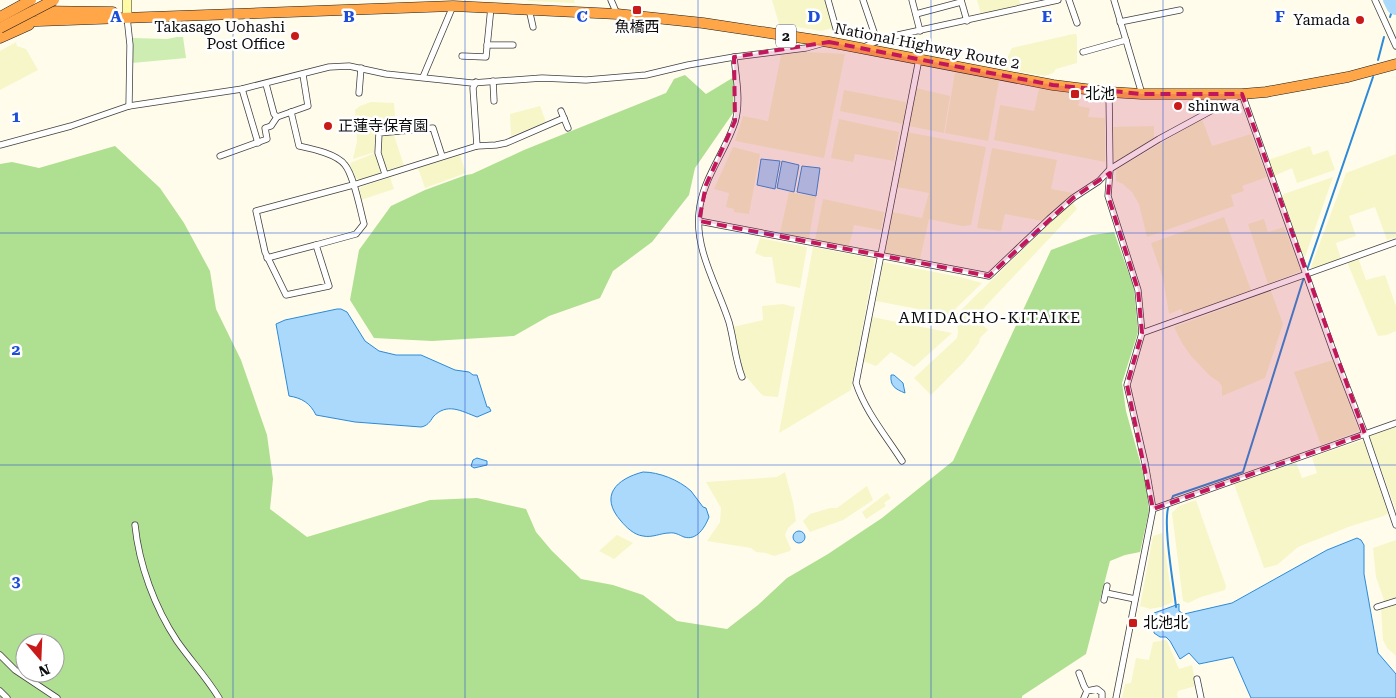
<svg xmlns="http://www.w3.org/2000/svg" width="1396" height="698" viewBox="0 0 1396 698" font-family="'Roboto Serif','Noto Sans JP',serif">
<rect width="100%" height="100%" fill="#fffceb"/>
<!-- farmland -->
<g fill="#f7f6c9">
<polygon points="527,0 574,0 575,3 528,1"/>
<polygon points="772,0 825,0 833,28 821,31 779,24"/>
<polygon points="977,0 1019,0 1021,5 981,14"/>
<polygon points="1073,34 1076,34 1077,37 1077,63 1056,69 1053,73 1045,76 1002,69 1012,48"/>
<polygon points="16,42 17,46 26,49 38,70 0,90 0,51"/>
<polygon points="804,52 845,54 824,158 735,141 743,116 768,121 781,55"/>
<polygon points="955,72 999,81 988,141 945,133"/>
<polygon points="916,88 950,96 944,133 909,126"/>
<polygon points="1039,88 1081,95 1078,106 1090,108 1088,117 1105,118 1105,162 994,140 1000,105 1034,111"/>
<polygon points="844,90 906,102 903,124 840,111"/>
<polygon points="371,102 394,103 396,128 376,130 375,152 353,159 357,141 355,110 360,106"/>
<polygon points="540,106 546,122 511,136 510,114"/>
<polygon points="839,119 899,132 894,161 855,154 853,162 831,158"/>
<polygon points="1202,119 1212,146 1251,134 1267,177 1242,186 1244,191 1231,195 1234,206 1147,237 1139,204 1132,192 1123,184 1116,181 1116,170"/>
<polygon points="1154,126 1154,138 1116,161 1114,159 1113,127"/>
<polygon points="907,132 986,147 971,225 962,226 929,219 920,259 885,253 892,212 922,218 929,193 897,187"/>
<polygon points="394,135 404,166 390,170 386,168 381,151 382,138 384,136"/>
<polygon points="1310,146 1313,155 1328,150 1335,170 1297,183 1292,168 1274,176 1268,160"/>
<polygon points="733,147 760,154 749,214 734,212 734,209 726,207 729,193 714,189"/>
<polygon points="992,148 1057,160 1051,189 1073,193 1042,221 1005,214 1001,231 977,228"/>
<polygon points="375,153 381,170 379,174 359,180 354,177 350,163"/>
<polygon points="1396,154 1396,237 1387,240 1375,207 1349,216 1356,236 1336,243 1341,259 1315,268 1311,267 1346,173"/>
<polygon points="460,155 466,173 425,188 418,168"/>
<polygon points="390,177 394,189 361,200 358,192 361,187"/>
<polygon points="1333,177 1305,257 1303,256 1282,197 1284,194"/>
<polygon points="789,192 816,197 809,238 780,233"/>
<polygon points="823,199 884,212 881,230 854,225 849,246 815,240"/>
<polygon points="1073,203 1077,209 983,309 983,315 980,322 988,330 980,338 979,343 964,362 931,395 914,378 957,338 958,332 956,315 1050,223"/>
<polygon points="1224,217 1251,290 1184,315 1181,309 1169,314 1163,278 1151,243"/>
<polygon points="1264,219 1268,232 1284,227 1301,271 1268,284 1248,224"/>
<polygon points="760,238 807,247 800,288 776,283 772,257 764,257 755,253"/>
<polygon points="813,247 875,259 851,390 779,433"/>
<polygon points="1358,258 1366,280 1385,275 1396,306 1396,331 1387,335 1378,336 1347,262"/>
<polygon points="883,262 960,277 982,283 949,315 876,301"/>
<polygon points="1271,291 1283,324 1265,378 1222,396 1222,387 1219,382 1210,376 1191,356 1182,343 1174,327"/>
<polygon points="783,304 795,307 778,397 764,396 761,394 743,373 737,349 733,327 763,320 762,306"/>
<polygon points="872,317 952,333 914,367 891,352 876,366 863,361"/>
<polygon points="1333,360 1359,431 1321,445 1294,372"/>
<polygon points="1396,426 1396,510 1369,436"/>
<polygon points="1363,440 1388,513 1384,516 1351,526 1298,547 1277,565 1264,568 1234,484 1296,462 1302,478 1317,473 1312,457"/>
<polygon points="785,472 793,502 796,521 788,528 785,535 791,549 790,551 774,556 766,553 756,552 751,548 707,541 720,522 721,508 706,482 777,477"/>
<polygon points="867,486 873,500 843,520 810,532 803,521 810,514 830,508 837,508"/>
<polygon points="887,493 891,498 884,503 886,506 866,519 862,512"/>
<polygon points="1196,500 1226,586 1225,590 1201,597 1188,603 1183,601 1172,513 1179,506"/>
<polygon points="1162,533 1173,602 1161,607 1150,609 1140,606 1153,536"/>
<polygon points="617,535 633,543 614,559 599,551"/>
<polygon points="1396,540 1396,600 1385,603 1376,577 1373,548"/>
<polygon points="1396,602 1396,656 1387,648 1383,640 1381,608"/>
<polygon points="1165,640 1167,641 1179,669 1192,665 1196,686 1178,691 1177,694 1178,698 1122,698 1125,684 1131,683 1136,658 1149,660 1153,642"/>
</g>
<!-- green -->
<polygon fill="#cdedb2" points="177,37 183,37 186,58 132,63 132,38 167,39"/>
<!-- forest -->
<g fill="#afdf90" fill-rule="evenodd">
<polygon points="685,75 706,94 734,77 733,113 695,168 689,195 652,242 613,271 600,298 549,316 514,336 432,341 374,338 350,300 359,250 391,206 425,190 466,175 472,174 524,150 666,93 674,79"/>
<path d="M115,146L160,188L184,223L210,271L216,309L241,360L267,435L273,479L270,509L307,537L430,500L477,498L526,509L536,532L552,551L581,579L613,585L643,595L677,621L727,629L758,605L787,578L828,554L882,518L953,461L1051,250L1092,235L1114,232L1134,288L1138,332L1122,383L1126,411L1146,483L1149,511L1140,552L1125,555L1110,561L1086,654L1022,696V698H0V164L12,162L39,168ZM25,643H55V673H25Z"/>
</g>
<!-- water -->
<g fill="#abd9fb" stroke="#2c8ad9">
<polygon points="761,159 780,161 775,189 757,185"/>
<polygon points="782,161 799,165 794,192 777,188"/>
<polygon points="802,166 820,168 816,196 797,192"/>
<path d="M337,309H341L347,312L365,341L379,351L396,355H421L455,370L469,372L473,375H477L487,407H489L491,411L477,417C461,411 447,402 433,417C430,422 427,426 421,427L355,422L316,415C310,403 302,398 289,396L276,324L285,320Z"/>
<path d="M891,375H894L903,383L905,393C895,389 890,386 891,375Z"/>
<polygon points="477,458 487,461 487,465 474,468 471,466 473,460"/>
<path d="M643,472C659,472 679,480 691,491C695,496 699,502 703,507L706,508L709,517C705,527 697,541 684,537C679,535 675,532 669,533C661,533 652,538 643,536C634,535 626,527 621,521C599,496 616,479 643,472Z"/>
<circle cx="799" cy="537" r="6"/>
<polygon points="1357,538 1361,540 1364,545 1364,574 1378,653 1396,674 1396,698 1251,698 1233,657 1199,664 1189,653 1180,659 1170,641 1166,637 1160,637 1154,633 1154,613 1179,604 1179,611 1184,614 1232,603 1327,550"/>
</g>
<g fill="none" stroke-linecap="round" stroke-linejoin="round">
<!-- stream -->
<g stroke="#2c8ad9" stroke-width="2">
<polyline points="1390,17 1393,8"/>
<polyline points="1378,60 1384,37"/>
<polyline points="1307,270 1373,77"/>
<polyline points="1171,501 1173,496 1243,472 1304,277"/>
<path d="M1169,505C1162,522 1174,586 1176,607"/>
</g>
<!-- river -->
<polyline stroke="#abd9fb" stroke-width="12" points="1389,0 1393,8 1396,9"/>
<defs>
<g id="street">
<polyline points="611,0 617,14"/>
<polyline points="828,0 837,32"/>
<polyline points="863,0 877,41"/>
<polyline points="912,0 920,31"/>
<polyline points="961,0 967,21"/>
<polyline points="1069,0 1077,23"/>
<polyline points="1114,0 1142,94"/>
<polyline points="1375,0 1396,46"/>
<polyline points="529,9 533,27"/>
<polyline points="916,14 961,2"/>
<polyline points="127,17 130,45 129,106"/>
<polyline points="1120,22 1180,10"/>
<polyline points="487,45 513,45"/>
<polyline points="862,48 877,41 898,35 1058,0"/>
<polyline points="1083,52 1126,40"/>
<polyline points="462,56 486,57 491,7"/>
<path d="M734,57C736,77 741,102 735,122C725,153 702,179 699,213C695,251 718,287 729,322C734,340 735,359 742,377"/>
<polyline points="423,77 453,6"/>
<polyline points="493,81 494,101"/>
<polyline points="266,84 274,114 277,117"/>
<polyline points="242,89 258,143"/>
<polyline points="1109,92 1110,169 1108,196 1138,290 1142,333 1127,385 1145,463 1153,509 1116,698"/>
<polyline points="359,93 361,68"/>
<polyline points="561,111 568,128"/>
<path d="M291,112L299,146C313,149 337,154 345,165C354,176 360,209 364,224L356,234L316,245L329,286L286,295L265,252L256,211L353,185L477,146L473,88L476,82"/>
<polyline points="0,145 71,126 129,106 242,89 329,67 349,66 386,74 472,83 542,78 586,80 646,75 688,65 734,57 806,48 824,43"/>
<polyline points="477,146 496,145 506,143 564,118"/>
<polyline points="220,156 267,139 265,128 271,126 277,117 308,106 303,75"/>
<polyline points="385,174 378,153 379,133 433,128 442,156"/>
<polyline points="699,221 989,276 1049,219 1073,198 1099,181 1110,169 1159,139 1242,94 1335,356 1365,434 1396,525"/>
<polyline points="267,258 316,245"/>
<polyline points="1142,333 1396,242"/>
<path d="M902,461C886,436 865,411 856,383L919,59"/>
<polyline points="1153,509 1396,423"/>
<path d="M135,525C139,565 155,608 177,641C191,661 207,678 219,698"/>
<polyline points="1106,593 1135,599"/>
<polyline points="1104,600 1107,586"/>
<polyline points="1377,607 1396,601"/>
<polyline points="0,655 15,670 57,698"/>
<polyline points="1079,673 1084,686 1087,691"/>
<polyline points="1197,679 1201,698"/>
<polyline points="0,691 7,698"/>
<polyline points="1084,698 1087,691 1097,689 1102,693 1102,698"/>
</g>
<polyline id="secondary" points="127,0 127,17"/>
<g id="highway">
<polyline points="32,11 113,12"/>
<polyline points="11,22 453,6 617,14 703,23 829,42 1053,85 1109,92 1142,94 1242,94 1266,92 1348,77 1396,64"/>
<polyline points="0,38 29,25"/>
</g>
</defs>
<!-- street casing -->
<use href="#street" stroke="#3f3f3f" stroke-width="7"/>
<!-- secondary casing -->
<use href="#secondary" stroke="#2e2e2e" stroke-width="10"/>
<!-- highway casing -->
<use href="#highway" stroke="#1d1d1d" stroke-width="11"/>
<!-- street -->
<use href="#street" stroke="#fff" stroke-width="5.5"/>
<!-- secondary -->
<use href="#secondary" stroke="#fffaa6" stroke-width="9"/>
<!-- highway -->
<use href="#highway" stroke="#ffa649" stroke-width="10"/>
<defs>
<g id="highway-bridge">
<polyline points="0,17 31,0"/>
<polyline points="0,28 54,0"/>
</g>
</defs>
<!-- highway-bridge casing -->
<use href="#highway-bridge" stroke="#1d1d1d" stroke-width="11" stroke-linecap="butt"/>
<!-- highway-bridge -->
<use href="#highway-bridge" stroke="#ffa649" stroke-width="10"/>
</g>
<!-- marked area -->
<path fill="#c2185b" fill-opacity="0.2" stroke="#c2185b" stroke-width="4" stroke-dasharray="10 6" stroke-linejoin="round" d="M829,42L1053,85L1142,94H1242L1365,434L1153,509L1127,385L1142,333L1138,290L1108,196L1110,173L1073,198L989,276L699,221L706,185L735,121L734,57Z"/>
<!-- grid -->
<path fill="none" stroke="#1d4ed8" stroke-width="1" stroke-opacity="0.55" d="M233,0V698M465,0V698M698,0V698M931,0V698M1163,0V698M0,233H1396M0,465H1396"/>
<!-- markers -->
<g fill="#c81a19" stroke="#fff" stroke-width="2">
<rect x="632" y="5" width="10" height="10" rx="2.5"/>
<circle cx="1360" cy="20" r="5"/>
<circle cx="295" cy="36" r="5"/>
<rect x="1070" y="89" width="10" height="10" rx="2.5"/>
<circle cx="1178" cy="106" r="5"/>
<circle cx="328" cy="126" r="5"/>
<rect x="1128" y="618" width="10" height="10" rx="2.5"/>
</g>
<g text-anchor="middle" stroke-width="5" stroke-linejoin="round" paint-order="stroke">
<!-- shield labels -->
<rect fill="#fff" stroke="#555" stroke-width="1" x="776" y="24.5" width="20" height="23" rx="4"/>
<g font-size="14" font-weight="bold" fill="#0c0c0c">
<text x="786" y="41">2</text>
</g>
<!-- poi labels -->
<g font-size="15" fill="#0c0c0c" stroke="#fff" text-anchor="start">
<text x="1350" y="25" text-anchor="end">Yamada</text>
<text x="285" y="32" text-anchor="end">Takasago Uohashi<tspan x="285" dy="17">Post Office</tspan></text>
<text x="637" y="32" text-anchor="middle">魚橋西</text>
<text x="1085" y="99">北池</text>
<text x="1188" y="111">shinwa</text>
<text x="338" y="131">正蓮寺保育園</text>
<text x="1143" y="628">北池北</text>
</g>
<!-- street labels -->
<g font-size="15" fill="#0c0c0c" stroke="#fff">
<text transform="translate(927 46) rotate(11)" y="5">National Highway Route 2</text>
</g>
<!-- neighbourhood labels -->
<g font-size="16" letter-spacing="1" fill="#0c0c0c" stroke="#fff">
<text x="990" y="323">AMIDACHO-KITAIKE</text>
</g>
</g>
<g font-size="16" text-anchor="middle" font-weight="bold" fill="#1d4ed8" stroke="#fff" stroke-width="5" stroke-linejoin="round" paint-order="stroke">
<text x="116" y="22">A</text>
<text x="349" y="22">B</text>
<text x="582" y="22">C</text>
<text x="814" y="22">D</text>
<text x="1047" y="22">E</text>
<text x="1280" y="22">F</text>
<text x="16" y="122">1</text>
<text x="16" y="355">2</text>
<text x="16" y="587">3</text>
</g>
<!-- north arrow -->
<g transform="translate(40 658) rotate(161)"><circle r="24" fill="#ffffff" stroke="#9e9e9e"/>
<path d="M0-4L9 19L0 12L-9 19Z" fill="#c81a19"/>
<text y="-8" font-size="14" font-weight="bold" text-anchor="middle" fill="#0c0c0c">N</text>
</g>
</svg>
